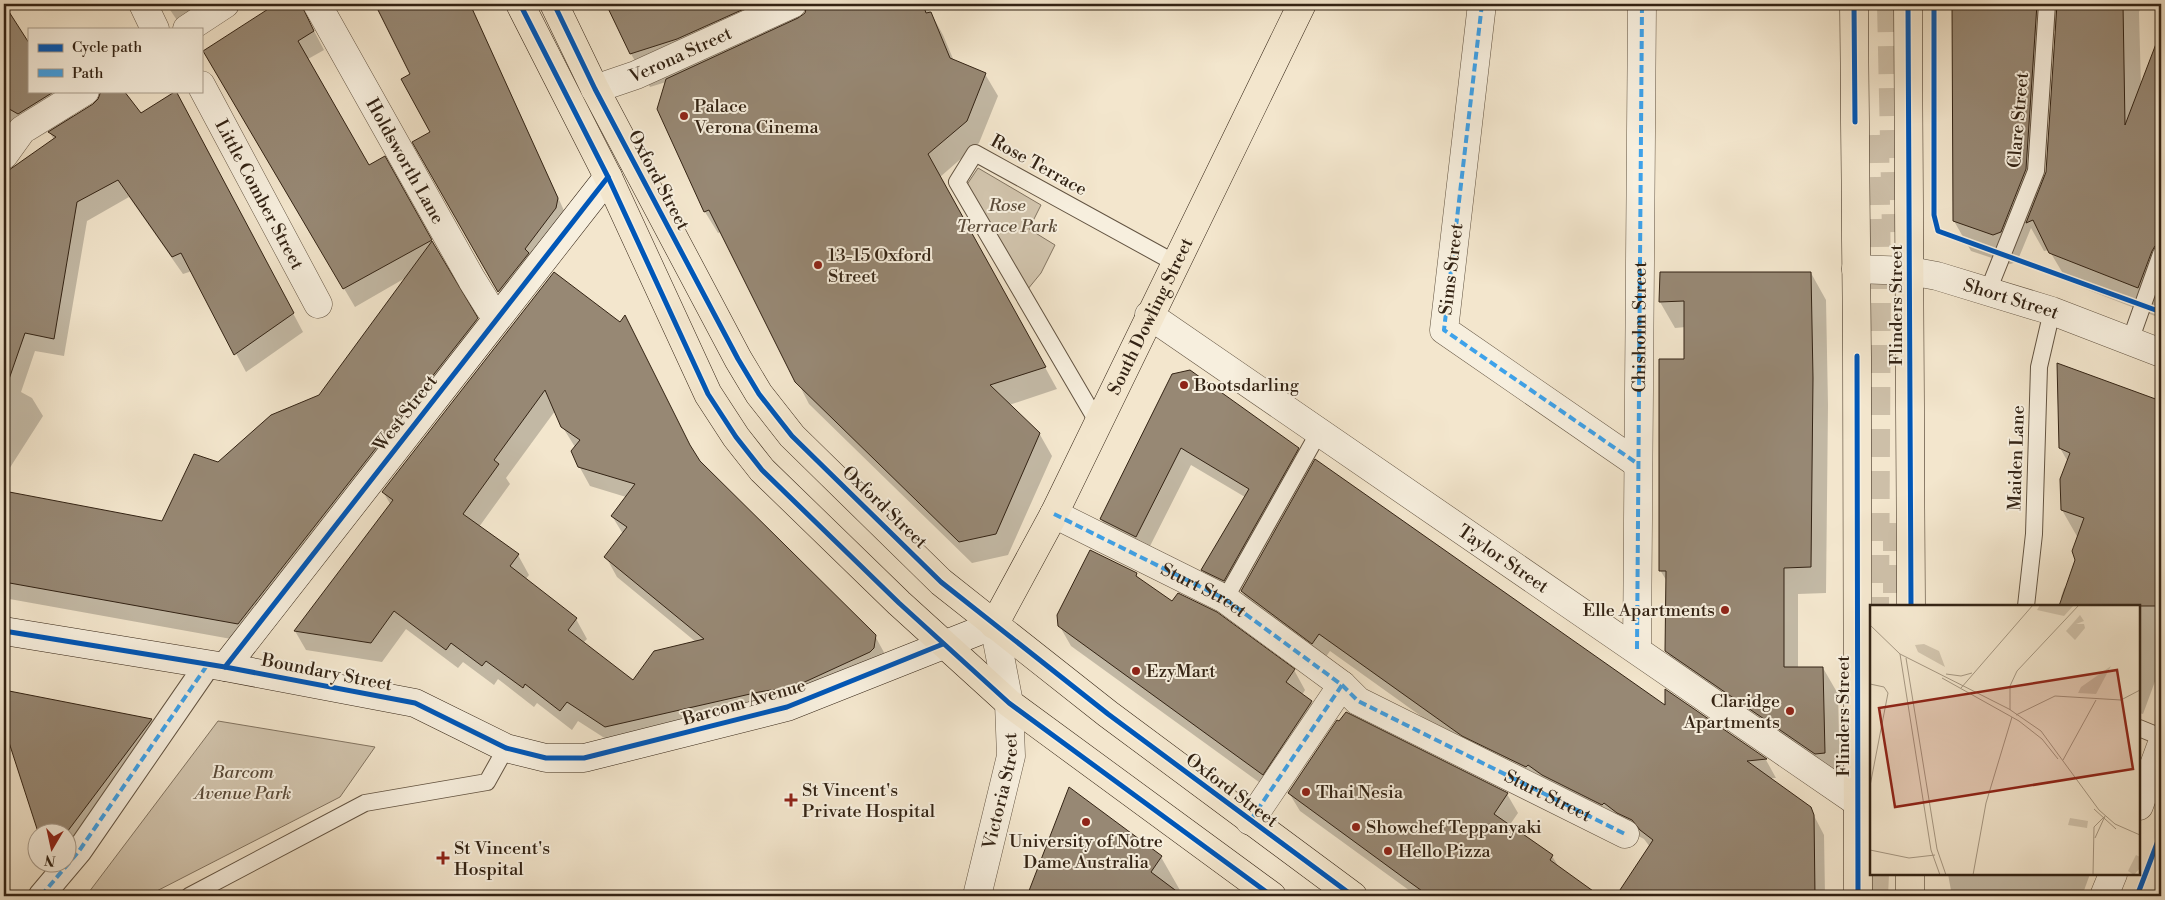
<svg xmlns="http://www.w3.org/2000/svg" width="2165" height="900" viewBox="0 0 2165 900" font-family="'Libre Bodoni',serif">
<rect width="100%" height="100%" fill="#f3e6cd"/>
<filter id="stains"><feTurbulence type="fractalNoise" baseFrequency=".004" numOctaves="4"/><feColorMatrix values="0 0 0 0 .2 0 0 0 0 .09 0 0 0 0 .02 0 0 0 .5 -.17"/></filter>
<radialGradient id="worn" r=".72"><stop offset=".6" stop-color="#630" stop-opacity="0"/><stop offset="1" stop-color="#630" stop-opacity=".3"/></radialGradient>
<!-- green -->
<g fill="#d2c5ae" stroke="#827461">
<polygon points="978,168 1041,205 1029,229 1055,245 1041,273 1023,295 962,192"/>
<polygon points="218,721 375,747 340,797 147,896 86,896"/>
</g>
<!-- shadow -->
<g fill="#0003" fill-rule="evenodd">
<polygon points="166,4 210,4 179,23"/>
<polygon points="278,4 300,4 324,50 308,59 368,166 384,158 487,337 248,642 4,598 4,492 163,523 218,463 319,396 407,277 355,307 204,51"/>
<polygon points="409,4 470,4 566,215 508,307 414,142 432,133 438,72"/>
<polygon points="607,4 792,4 802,24 801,29 860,4 926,4 943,35 954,61 985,74 998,96 979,143 940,177 1057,389 1009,405 1039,433 1052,456 1008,555 972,563 809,404 721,232 718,233 705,212 666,82 650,87 631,54"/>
<path d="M1953,4H2142L2139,12L2141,88L2161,33V303L2160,302L2155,316L2068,282L2049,250L2044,251L2031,228L2017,262L2010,264L1971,251L1954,221ZM2057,28L2047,172L2044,179L2053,33Z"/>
<polygon points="4,7 29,45 29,91 58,91 74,118 186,111 303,332 246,372 192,271 183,274 129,197 87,221 64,356 35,351 21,392 32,398 43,416 4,477 4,203 10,170 54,140 49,131 34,140 4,122"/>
<path d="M554,273L699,461L875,636L886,656L887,663L617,746L578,721L572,730L537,703L534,707L498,679L494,685L463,662L458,668L406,629L382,662L306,650L295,631L391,505L383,492ZM555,411L562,426L575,447L579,466L590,486L626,497L612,516L623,534L606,557L617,577L696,642L633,682L583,643L587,639L576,619L525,580L529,575L518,555L479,527L510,484L506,478Z"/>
<polygon points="1811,273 1826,300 1828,405 1826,593 1798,594 1798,668 1823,668 1838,694 1840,779 1682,677 1667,651 1668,583 1660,570 1685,361 1686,327 1675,328 1660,302"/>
<polygon points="2058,364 2161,402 2161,665 2143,714 2139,713 2139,606 2065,606 2061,597 2064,588 2067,586 2077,560 2078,538 2062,510 2068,462 2060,448"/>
<polygon points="1173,375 1298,449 1308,466 1234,598 1213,587 1203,570 1245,497 1191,465 1146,554 1111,537 1101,519"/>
<polygon points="1136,574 1139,580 1172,603 1294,670 1305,690 1302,695 1311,702 1323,722 1274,793 1071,646 1059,625"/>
<polygon points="1242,591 1666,707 1666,691 1766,760 1776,778 1769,778 1810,808 1824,835 1825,896 1618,896 1650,847 1644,839 1474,754 1330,651 1323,661 1253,610"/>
<polygon points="4,692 152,720 167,747 62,885 49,862 68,862 68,832 39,832 4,723"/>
<polygon points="1346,713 1507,794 1518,813 1509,826 1552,856 1560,869 1597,896 1417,896 1300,811 1289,793"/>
<polygon points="1070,789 1161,857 1181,892 1179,895 1181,896 1028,896"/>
<polygon points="1948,874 2090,874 2082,896 1952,896"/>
</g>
<!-- building -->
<g fill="#978874" stroke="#332314" fill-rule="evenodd">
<polygon points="4,4 29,43 29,91 55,91 18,114 4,106"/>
<polygon points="276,4 301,4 314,31 298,41 369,165 385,156 432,240 343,289 203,51"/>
<polygon points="375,4 470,4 558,198 556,208 525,249 529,253 498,292 412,142 430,132 401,79 410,74"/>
<polygon points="606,4 755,4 677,39 630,54"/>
<polygon points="807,4 923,4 926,13 931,12 950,58 986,73 967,121 928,154 1046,367 990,385 1040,433 996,534 959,542 795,382 709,210 704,212 657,109 666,79 798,18 805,13"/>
<polygon points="1952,4 2037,4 2026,169 2001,232 1993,235 1953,221"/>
<polygon points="2057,4 2123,4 2125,125 2159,36 2161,37 2161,244 2155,246 2152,251 2138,288 2049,253 2033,220 2026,223 2046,172"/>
<polygon points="101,91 124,91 141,113 176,91 294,313 234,355 181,253 172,257 118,180 77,202 54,339 25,333 8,382 4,382 4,196 9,170 56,137 48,132 93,104 98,99"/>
<polygon points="432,241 478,318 238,624 4,582 4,491 162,521 194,454 218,462 271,415 319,395"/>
<path d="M554,272L620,322L625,315L690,445L700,461L876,635L874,648L870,652L796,686L759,692L605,727L567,702L560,711L525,684L523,688L486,661L482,666L451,643L446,650L394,611L371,643L294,631L393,500L382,492ZM545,390L561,427L580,440L571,451L578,467L635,484L611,516L627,527L604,557L704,639L654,651L633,680L568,630L577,618L510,566L519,554L463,514L499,464L494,460Z"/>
<polygon points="1660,272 1811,272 1813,378 1811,567 1784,568 1784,667 1823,667 1825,753 1815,754 1665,651 1666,571 1659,571 1659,359 1684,359 1684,301 1659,302"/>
<polygon points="2057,363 2161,401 2161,595 2157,606 2059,606 2075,560 2072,551 2084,518 2061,510 2060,479 2070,453 2059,448"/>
<polygon points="1190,370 1299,448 1224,581 1201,570 1249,489 1181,448 1136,537 1100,519 1172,374"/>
<polygon points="1315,459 1665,705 1665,689 1767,759 1747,761 1811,807 1814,815 1815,896 1616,896 1653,840 1640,830 1632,820 1617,813 1604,803 1602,805 1542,775 1528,765 1526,767 1462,736 1319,634 1312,644 1241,591"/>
<polygon points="1090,550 1137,573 1136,576 1172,601 1178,593 1217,612 1295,669 1286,682 1312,701 1263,775 1058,626 1057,615"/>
<polygon points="4,690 152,719 67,832 38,832 4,727"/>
<polygon points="1346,712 1508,793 1494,814 1553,855 1550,860 1600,896 1429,896 1404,878 1288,793 1337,720 1339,721"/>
<polygon points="1069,787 1162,856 1151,872 1183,896 1027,896"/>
</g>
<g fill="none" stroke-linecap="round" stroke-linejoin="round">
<!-- motorway-tunnel -->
<g stroke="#cdbfa8" stroke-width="28" stroke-dasharray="28 14" stroke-linecap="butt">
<polyline points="1891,4 1896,232"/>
<polyline points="1875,135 1877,278 1875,606"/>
<polyline points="1897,523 1897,606"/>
<polyline points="1874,896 1875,874"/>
</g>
<defs>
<g id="service">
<polyline points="1988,291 2036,171 2047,4"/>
<polyline points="2130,341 2161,254"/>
<polyline points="1098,423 957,182 975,153 1175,263"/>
<polyline points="1225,599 1319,432"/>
<polyline points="2026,606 2034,534 2039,367 2052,311"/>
<polyline points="2139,728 2161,737"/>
<polyline points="189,896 365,803 487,782 506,748"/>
</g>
<polyline id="pedestrian" points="41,896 79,851 208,664"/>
<g id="minor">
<polyline points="143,4 155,29"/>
<path id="s1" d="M317,4L472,280L490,309L499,314"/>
<polyline points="1482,4 1444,330 1638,464"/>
<polyline points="187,29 225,4"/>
<path id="s2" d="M201,85L318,304"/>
<path id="s3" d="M595,89L636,75L792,4"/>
<polyline points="4,155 22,130 85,91"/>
<path id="s4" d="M1856,269L1910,271L1937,276L2052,311L2161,353"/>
<path id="s5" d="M1149,315L1857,802"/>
<polyline points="1054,514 1225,599 1342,685 1358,701 1625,834"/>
<polyline points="1637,649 1642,4"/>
<polyline points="1250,821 1342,685"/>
</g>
<g id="tertiary">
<polyline points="2139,806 2161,746"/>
<path id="s6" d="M977,896L1011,756L1009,703L994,625"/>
<polyline points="2104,896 2113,874"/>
</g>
<g id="secondary">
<polyline points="4,631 225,667 415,703 506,748 546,758 584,758 787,707 994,625"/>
<polyline points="225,667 608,177"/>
</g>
<g id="primary">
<polyline points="520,4 608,177 708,394 736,437 762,470 899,603 1009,703 1272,896"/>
<polyline points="554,4 595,89 738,359 759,394 792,436 941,582 1108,714 1353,896"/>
<polyline points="1854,4 1857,356 1858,896"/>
<polyline points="1908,4 1911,606"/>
<path id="s7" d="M994,625L1054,514L1302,4"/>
<polyline points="1910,896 1910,874"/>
</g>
</defs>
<!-- service casing -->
<use href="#service" stroke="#635442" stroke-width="18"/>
<!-- pedestrian casing -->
<use href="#pedestrian" stroke="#635442" stroke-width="27"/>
<!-- minor casing -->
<use href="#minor" stroke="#635442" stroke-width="29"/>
<!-- tertiary casing -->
<use href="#tertiary" stroke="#635442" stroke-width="29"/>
<!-- secondary casing -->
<use href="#secondary" stroke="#332314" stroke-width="29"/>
<!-- primary casing -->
<use href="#primary" stroke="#332314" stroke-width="29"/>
<!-- service -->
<use href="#service" stroke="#f7efde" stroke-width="16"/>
<!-- pedestrian -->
<use href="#pedestrian" stroke="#f7efde" stroke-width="25"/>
<!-- minor -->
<use href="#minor" stroke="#f7efde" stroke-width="28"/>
<!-- tertiary -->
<use href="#tertiary" stroke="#f7efde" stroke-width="28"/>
<!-- secondary -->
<use href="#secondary" stroke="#f7efde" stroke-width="28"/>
<!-- primary -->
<use href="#primary" stroke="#f3e6cd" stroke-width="28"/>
<!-- quiet -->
<g stroke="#3ea2ea" stroke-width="4" stroke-dasharray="8 4" stroke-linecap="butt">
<polyline points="1482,4 1444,330 1638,464"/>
<path id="s8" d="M1054,514L1225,599L1342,685L1358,701L1625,834"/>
<path id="s9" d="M1637,649L1642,4"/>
<polyline points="1250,821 1342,685"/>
<polyline points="41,896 79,851 208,664"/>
</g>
<defs>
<g id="cycleway">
<polyline points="520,4 608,177 708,394 736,437 762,470 899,603 1009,703 1272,896"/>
<polyline points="554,4 595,89 738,359 759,394 792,436 941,582 1108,714 1353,896"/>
<polyline points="1854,4 1855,122"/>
<polyline points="1908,4 1911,606"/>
<polyline points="1934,4 1934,215 1938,231 2161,312"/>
<polyline points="1857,356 1858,896"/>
<polyline points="4,631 225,667 415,703 506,748 546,758 584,758 787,707 943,644"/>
<polyline points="225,667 608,177"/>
<polyline points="2137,896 2161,833"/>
</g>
</defs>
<!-- cycleway casing -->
<use href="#cycleway" stroke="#f7efde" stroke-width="8"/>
<!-- cycleway -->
<use href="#cycleway" stroke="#0057b8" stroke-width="5"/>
</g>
<!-- markers -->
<g fill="#8f2418" stroke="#f7efde" stroke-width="2">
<circle cx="684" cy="116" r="5"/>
<circle cx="818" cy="265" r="5"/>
<circle cx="1184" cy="385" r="5"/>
<circle cx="1725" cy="610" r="5"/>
<circle cx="1136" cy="671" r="5"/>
<circle cx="1790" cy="711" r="5"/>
<circle cx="1306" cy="792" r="5"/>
<path d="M788.5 792.5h5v5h5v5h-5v5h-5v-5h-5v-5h5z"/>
<circle cx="1086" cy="822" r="5"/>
<circle cx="1356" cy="827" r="5"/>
<circle cx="1388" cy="851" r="5"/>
<path d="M440.5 850.5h5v5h5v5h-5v5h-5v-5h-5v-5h5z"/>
</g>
<g text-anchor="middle" stroke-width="4" stroke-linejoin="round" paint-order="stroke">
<!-- street labels -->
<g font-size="18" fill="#332314" stroke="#f7efde">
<text dy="6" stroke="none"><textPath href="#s3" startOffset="92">Verona Street</textPath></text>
<text transform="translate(2018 120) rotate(-85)" y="6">Clare Street</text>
<text dy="6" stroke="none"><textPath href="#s1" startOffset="180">Holdsworth Lane</textPath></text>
<text transform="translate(1039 165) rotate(29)" y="6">Rose Terrace</text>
<text transform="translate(659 180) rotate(62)" y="6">Oxford Street</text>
<text dy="6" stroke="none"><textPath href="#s2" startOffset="124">Little Comber Street</textPath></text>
<text transform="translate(1451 269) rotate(-83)" y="6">Sims Street</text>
<text dy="6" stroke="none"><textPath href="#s4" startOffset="159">Short Street</textPath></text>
<text transform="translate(1896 305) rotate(-90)" y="6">Flinders Street</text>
<text dy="6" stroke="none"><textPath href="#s7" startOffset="346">South Dowling Street</textPath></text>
<text dy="6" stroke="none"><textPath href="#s9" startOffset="322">Chisholm Street</textPath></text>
<text transform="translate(405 413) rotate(-52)" y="6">West Street</text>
<text transform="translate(2016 458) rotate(-88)" y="6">Maiden Lane</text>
<text transform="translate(885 507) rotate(44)" y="6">Oxford Street</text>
<text dy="6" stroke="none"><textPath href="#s5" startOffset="430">Taylor Street</textPath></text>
<text dy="6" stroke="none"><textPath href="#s8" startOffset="168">Sturt Street</textPath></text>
<text transform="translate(327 672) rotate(11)" y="6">Boundary Street</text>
<text transform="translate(744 702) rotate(-16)" y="6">Barcom Avenue</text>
<text transform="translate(1843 716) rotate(-90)" y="6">Flinders Street</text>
<text transform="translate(1232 790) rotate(37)" y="6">Oxford Street</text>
<text dy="6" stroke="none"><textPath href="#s6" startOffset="108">Victoria Street</textPath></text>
<text dy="6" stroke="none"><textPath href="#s8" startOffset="571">Sturt Street</textPath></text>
</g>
<!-- poi labels -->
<g font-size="18" fill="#332314" stroke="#f7efde" text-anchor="start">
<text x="694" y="112">Palace<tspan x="694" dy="21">Verona Cinema</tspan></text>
<text x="828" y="261">13-15 Oxford<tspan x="828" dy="21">Street</tspan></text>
<text x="1194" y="391">Bootsdarling</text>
<text x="1715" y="616" text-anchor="end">Elle Apartments</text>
<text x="1146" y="677">EzyMart</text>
<text x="1780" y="707" text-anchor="end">Claridge<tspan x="1780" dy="21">Apartments</tspan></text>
<text x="802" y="796">St Vincent's<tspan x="802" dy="21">Private Hospital</tspan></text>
<text x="1316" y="798">Thai Nesia</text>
<text x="1366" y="833">Showchef Teppanyaki</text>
<text x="1086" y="847" text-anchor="middle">University of Notre<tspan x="1086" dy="21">Dame Australia</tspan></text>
<text x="454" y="854">St Vincent's<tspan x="454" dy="21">Hospital</tspan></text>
<text x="1398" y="857">Hello Pizza</text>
</g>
<!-- park labels -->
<g font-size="18" font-style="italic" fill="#5b4c3a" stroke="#f7efde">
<text x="1007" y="211">Rose<tspan x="1007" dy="21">Terrace Park</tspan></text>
<text x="243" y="778">Barcom<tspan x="243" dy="21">Avenue Park</tspan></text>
</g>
</g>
<!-- overview -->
<g transform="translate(1870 605)">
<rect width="270" height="270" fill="#f3e6cd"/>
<path d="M170,0H204L194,11L167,5ZM210,10L214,16L206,19H214L215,23L205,35L196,26ZM54,39L69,46L75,62L48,47L45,40ZM241,61L226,89L208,88L211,82ZM200,213L218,216L217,223L198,220ZM266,250L270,252V263L264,270L258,266Z" fill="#d2c5ae"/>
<path fill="none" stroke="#a69883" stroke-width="1" d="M0,20L30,49L139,104L171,126L229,205L245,219L270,230M30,49L61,245L70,270M36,53L67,244L76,270M76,69L91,71L102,68M72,73L149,116L172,134L188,154M0,79L14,82L18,88L0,181M91,83L163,0M140,105V81L147,66L209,0M146,110L185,91L251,95L270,85M193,155L226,95M224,204L246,224M225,233L235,211M0,245L39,253L65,250M103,270L116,198L142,112M223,270L224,222L234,212"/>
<path fill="#8f2418" fill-opacity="0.15" stroke="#8f2418" stroke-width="2.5" d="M247,65L263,164L25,202L9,103Z"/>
<rect width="270" height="270" fill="none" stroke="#332314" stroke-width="2.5"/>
</g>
<!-- margin -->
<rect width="2165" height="900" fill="none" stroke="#f3e6cd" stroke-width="20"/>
<rect x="5" y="5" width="2155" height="890" fill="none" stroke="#332314" stroke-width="2.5"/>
<rect x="10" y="10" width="2145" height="880" fill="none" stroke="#332314"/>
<!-- legend -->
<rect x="28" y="28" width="175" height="65" fill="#f7efde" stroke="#a99d8d"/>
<rect x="38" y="44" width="25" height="8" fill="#0057b8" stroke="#a99d8d"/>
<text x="72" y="52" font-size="15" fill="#332314">Cycle path</text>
<rect x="38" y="69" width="25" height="8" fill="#3ea2ea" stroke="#a99d8d"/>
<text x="72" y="78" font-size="15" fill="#332314">Path</text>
<!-- north arrow -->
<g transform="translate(52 848) rotate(189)"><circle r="24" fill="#f7efde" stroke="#a99d8d"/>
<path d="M0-4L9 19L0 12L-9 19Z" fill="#8f2418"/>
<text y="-8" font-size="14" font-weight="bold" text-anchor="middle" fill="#332314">N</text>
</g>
<rect width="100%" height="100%" filter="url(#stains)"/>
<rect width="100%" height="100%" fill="url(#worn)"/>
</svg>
